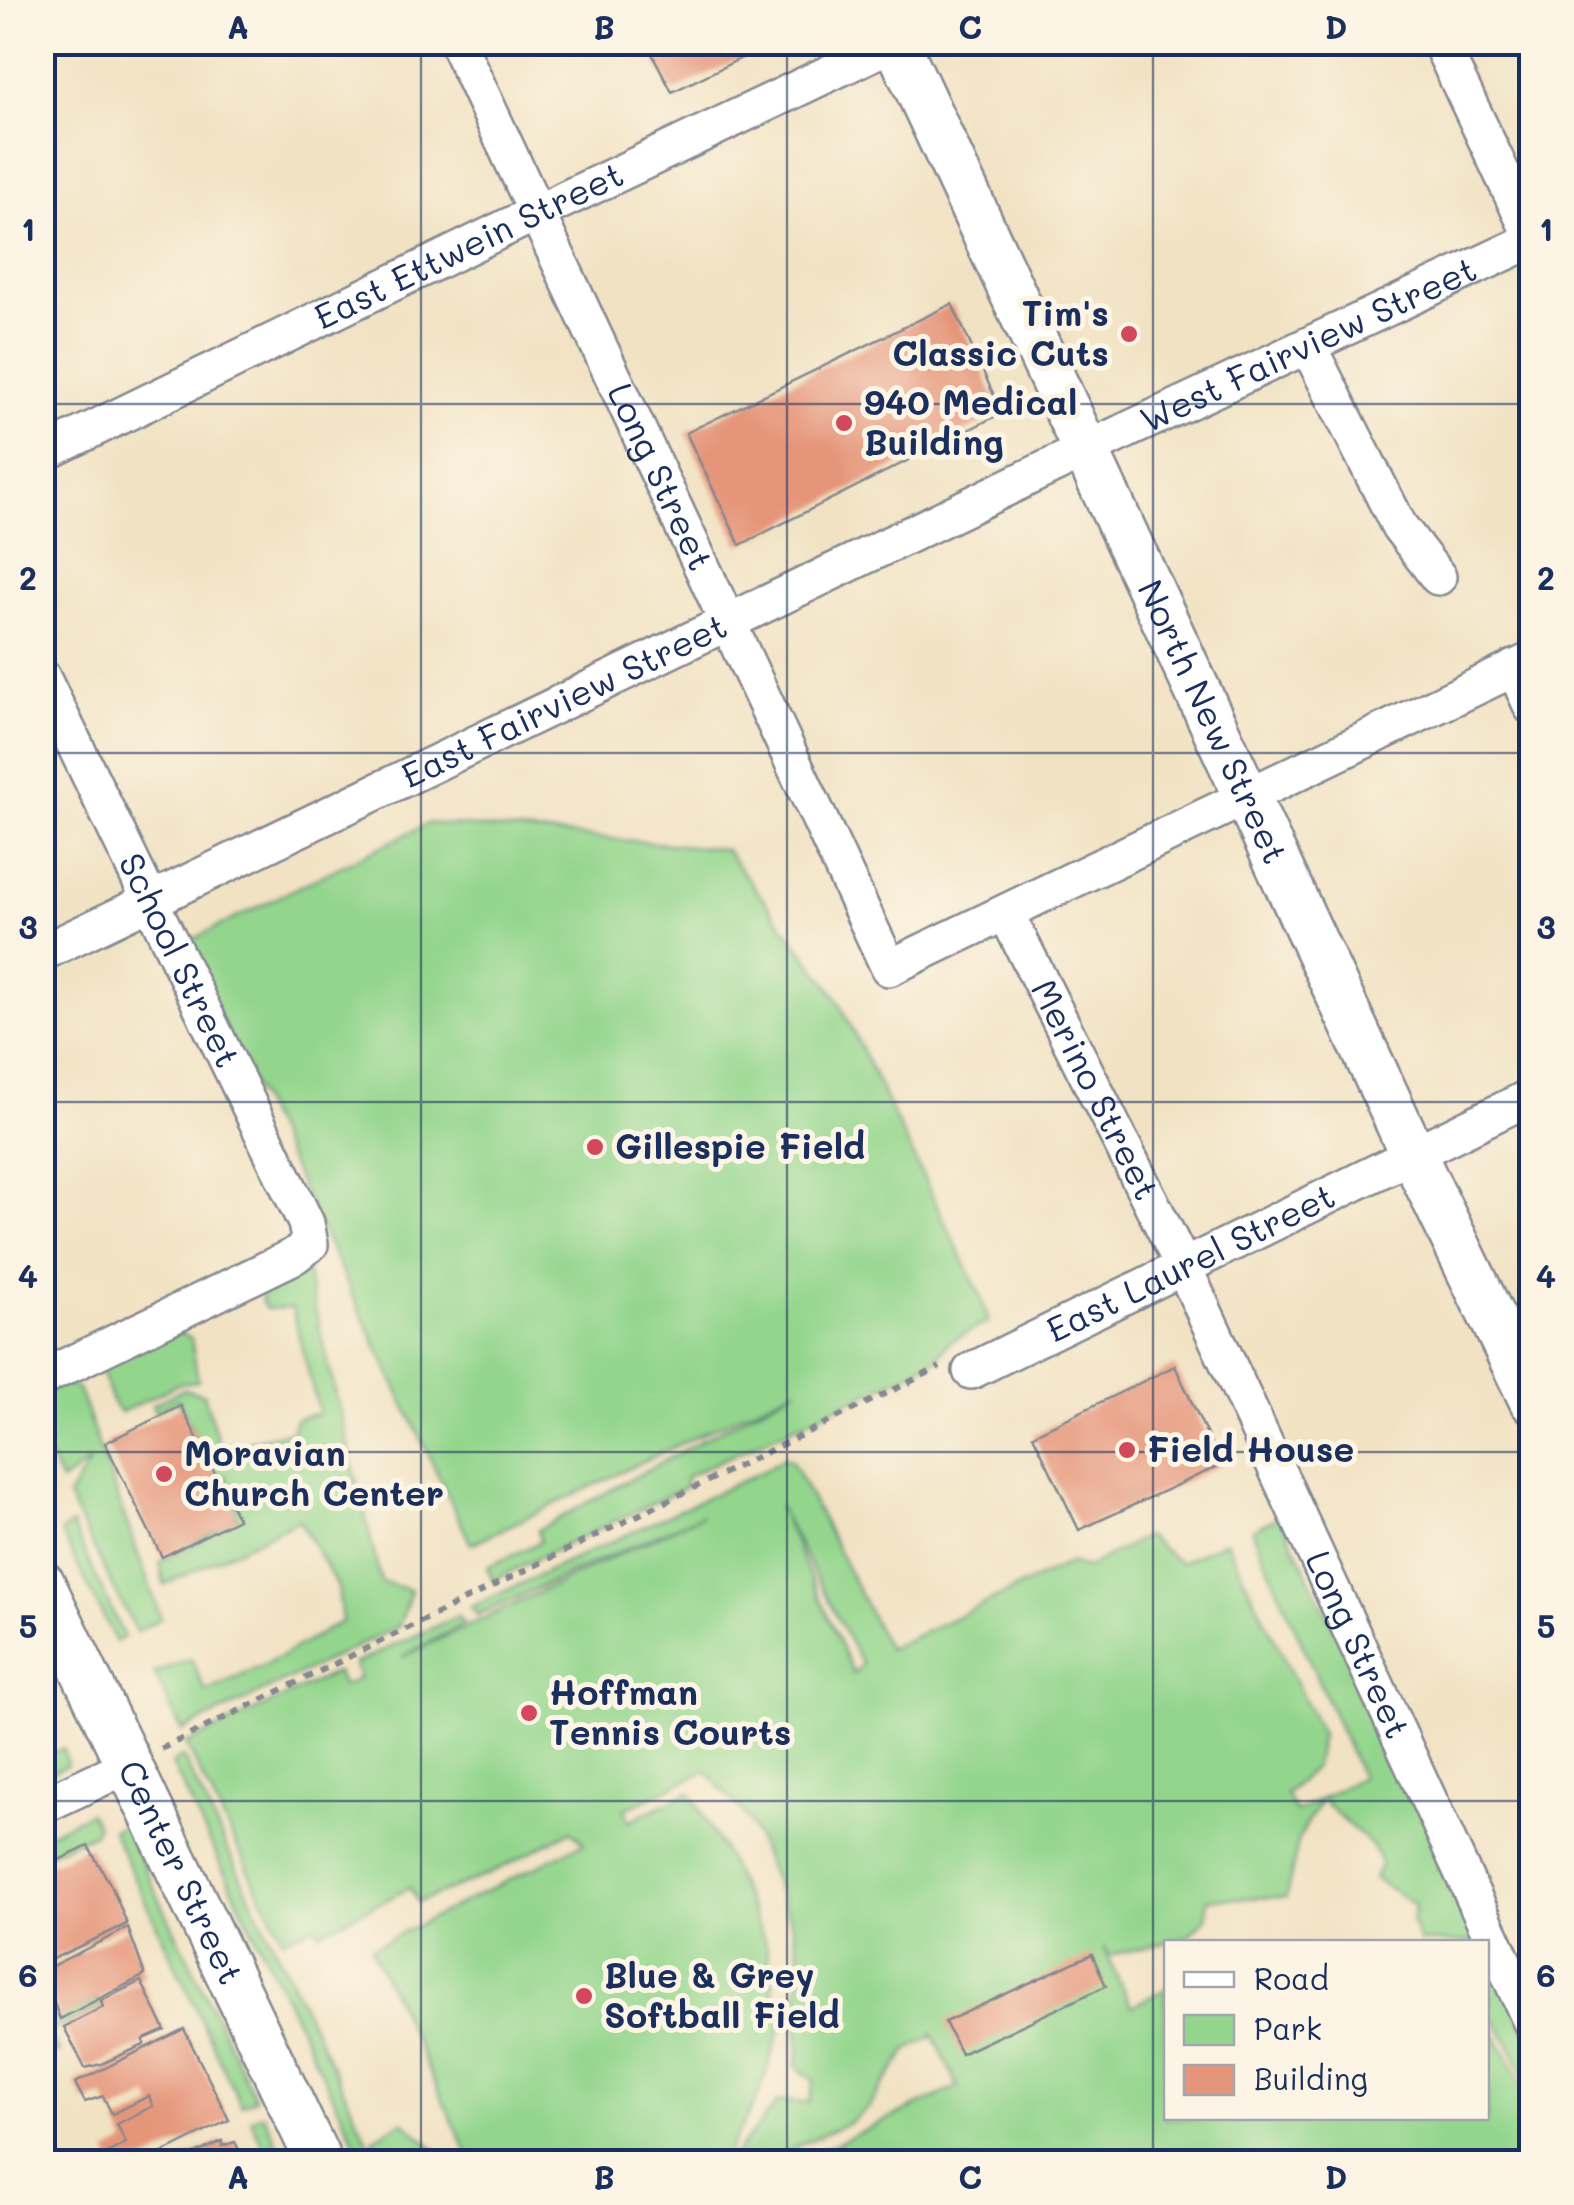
<svg xmlns="http://www.w3.org/2000/svg" width="1574" height="2205" viewBox="0 0 1574 2205" font-family="Mali,sans-serif">
<rect width="100%" height="100%" fill="#fcf5e5"/>
<filter id="ink" filterUnits="userSpaceOnUse"><feTurbulence type="fractalNoise" baseFrequency=".01" numOctaves="2"/><feDisplacementMap in="SourceGraphic" scale="20" xChannelSelector="R" yChannelSelector="G"/><feConvolveMatrix kernelMatrix="1 2 1 2 8 2 1 2 1" color-interpolation-filters="sRGB"/></filter>
<filter id="wash" filterUnits="userSpaceOnUse"><feTurbulence type="fractalNoise" baseFrequency=".0048" numOctaves="4" result="noise"/><feDisplacementMap in="SourceGraphic" scale="40" xChannelSelector="R" yChannelSelector="G"/><feGaussianBlur stdDeviation="2.25" result="paint"/><feColorMatrix in="noise" values="0 0 0 0 0 0 0 0 0 0 0 0 0 0 0 0 0 1.4 0 .05"/><feComposite in="paint" operator="in"/></filter>
<g filter="url(#wash)">
<rect width="100%" height="100%" fill="#f1e2c3"/>
<!-- green -->
<g fill="#93d58c" stroke="#578275" stroke-width="2.5" fill-rule="evenodd">
<polygon points="429,823 725,849 835,994 982,1299 988,1322 949,1342 936,1360 909,1374 687,1476 684,1488 493,1580 487,1567 540,1542 538,1530 797,1388 471,1544 185,943"/>
<polygon points="305,1267 381,1582 411,1590 399,1626 182,1731 154,1673 191,1659 206,1692 275,1660 342,1621 338,1587 299,1520 164,1585 160,1562 238,1518 226,1474 231,1505 178,1400 155,1412 152,1405 184,1389 204,1394 220,1447 293,1431 295,1419 319,1413 292,1308 266,1309 262,1303 261,1287"/>
<polygon points="180,1332 191,1338 198,1381 178,1384 120,1413 112,1402 99,1365"/>
<polygon points="62,1384 78,1388 161,1618 136,1632 68,1497 90,1461 61,1482 43,1443 43,1393"/>
<path d="M784,1458L792,1461L888,1649L1070,1563L1086,1568L1146,1536L1180,1563L1226,1541L1321,1734L1315,1766L1286,1794L1296,1812L1361,1777L1252,1530L1280,1516L1484,1942H1420L1412,1923L1415,1905L1374,1878L1381,1863C1372,1837 1339,1822 1322,1798L1299,1838L1286,1897L1208,1899L1207,1917L1186,1938L1110,1955L1103,1947L1131,2006L1166,1989V2118H1486L1487,2026C1522,2072 1532,2106 1531,2162H797L958,2087L932,2032V2037L908,2050L868,2108L852,2121L764,2162H728L779,2101L809,2103L814,2081L796,2066L799,2054L796,2004L801,1960L793,1926L749,1820L706,1771L625,1809L629,1821L690,1792L730,1864L766,1943L780,2030L757,2099L722,2162H472L371,1948L584,1843L571,1831L487,1875L418,1902L410,1888L319,1932L315,1926L283,1939L186,1744L336,1672L343,1686L359,1678L354,1664L458,1616L463,1624L402,1657L702,1515L477,1615L471,1607L763,1471ZM778,1505L862,1665L854,1674L853,1673Z"/>
<polygon points="72,1525 124,1637 116,1642 61,1532"/>
<polygon points="63,1748 67,1765 43,1776 43,1757"/>
<polygon points="183,1757 378,2162 365,2162 172,1764"/>
<polygon points="89,1813 97,1825 94,1833 43,1856 43,1836"/>
<polygon points="124,1825 255,2098 241,2105 112,1830"/>
<polygon points="1486,1947 1531,2043 1531,2090 1511,2047 1487,2009"/>
<polygon points="99,2000 101,2007 48,2032 59,2052 43,2060 43,2002 55,2020"/>
<polygon points="263,2113 285,2162 271,2162 251,2120"/>
<polygon points="403,2121 449,2162 385,2162 373,2139"/>
</g>
<g id="blocks">
<!-- building -->
<g fill="#e5967a">
<polygon points="646,42 774,42 672,92"/>
<polygon points="952,304 1002,413 740,545 686,433"/>
<polygon points="1175,1366 1221,1465 1079,1530 1033,1435"/>
<polygon points="181,1406 238,1519 162,1557 105,1443"/>
<polygon points="88,1846 112,1887 127,1924 42,1964 42,1868"/>
<polygon points="128,1928 145,1975 60,2019 42,1971"/>
<polygon points="1092,1954 1106,1986 961,2054 945,2022"/>
<polygon points="141,1981 165,2030 144,2039 144,2045 101,2064 85,2068 64,2027 103,2007 101,2001"/>
<polygon points="184,2029 229,2120 144,2162 112,2162 107,2153 126,2143 117,2124 153,2106 149,2096 112,2114 103,2096 85,2102 75,2083"/>
<polygon points="222,2141 222,2146 235,2142 245,2162 178,2162"/>
</g>
</g>
</g>
<g filter="url(#ink)">
<use href="#blocks" fill-opacity="0" stroke="#868890" stroke-width="2.5"/>
<g fill="none" stroke-linecap="round" stroke-linejoin="round">
<defs>
<g id="minor">
<path id="s1" d="M457,42L889,968L1532,660"/>
<polyline points="1440,42 1532,237"/>
<polyline points="1308,346 1399,526 1438,577"/>
<path id="s2" d="M42,454L538,212L895,42"/>
<polyline points="1514,668 1532,707"/>
<path id="s3" d="M42,677L306,1223L310,1244L294,1256L42,1378"/>
<path id="s4" d="M1006,913L1183,1266L1532,2024"/>
<path id="s5" d="M42,953L1085,450L1532,240"/>
<path id="s6" d="M971,1371L1532,1096"/>
<polyline points="42,1806 129,1765"/>
</g>
<g id="major">
<path id="s7" d="M896,42L1412,1152L1532,1400"/>
<path id="s8" d="M42,1584L319,2162"/>
</g>
</defs>
<!-- minor casing -->
<use href="#minor" stroke="#868890" stroke-width="40"/>
<!-- major casing -->
<use href="#major" stroke="#868890" stroke-width="50"/>
<!-- path -->
<polyline stroke="#868890" stroke-width="6" stroke-dasharray="8 8" stroke-linecap="butt" points="161,1749 940,1367"/>
<!-- minor -->
<use href="#minor" stroke="#fff" stroke-width="35"/>
<!-- major -->
<use href="#major" stroke="#fff" stroke-width="45"/>
</g>
</g>
<!-- grid -->
<path fill="none" stroke="#1b2f5e" stroke-width="2.5" stroke-opacity="0.55" d="M421,42V2162M787,42V2162M1153,42V2162M42,404H1532M42,753H1532M42,1102H1532M42,1452H1532M42,1801H1532"/>
<!-- markers -->
<g fill="#d1495b" stroke="#fcf5e5" stroke-width="4">
<circle cx="1129" cy="334" r="10"/>
<circle cx="844" cy="423" r="10"/>
<circle cx="595" cy="1147" r="10"/>
<circle cx="1127" cy="1450" r="10"/>
<circle cx="164" cy="1474" r="10"/>
<circle cx="529" cy="1713" r="10"/>
<circle cx="584" cy="1996" r="10"/>
</g>
<g text-anchor="middle" stroke-width="10" stroke-linejoin="round" paint-order="stroke">
<!-- street labels -->
<g font-size="35" fill="#1b2f5e" stroke="#fcf5e5">
<text dy="12" stroke="none"><textPath href="#s2" startOffset="475">East Ettwein Street</textPath></text>
<text dy="12" stroke="none"><textPath href="#s5" startOffset="1405">West Fairview Street</textPath></text>
<text dy="12" stroke="none"><textPath href="#s1" startOffset="480">Long Street</textPath></text>
<text dy="12" stroke="none"><textPath href="#s5" startOffset="580">East Fairview Street</textPath></text>
<text dy="12" stroke="none"><textPath href="#s7" startOffset="750">North New Street</textPath></text>
<text dy="12" stroke="none"><textPath href="#s3" startOffset="315">School Street</textPath></text>
<text dy="12" stroke="none"><textPath href="#s4" startOffset="198">Merino Street</textPath></text>
<text dy="12" stroke="none"><textPath href="#s6" startOffset="245">East Laurel Street</textPath></text>
<text dy="12" stroke="none"><textPath href="#s4" startOffset="812">Long Street</textPath></text>
<text dy="12" stroke="none"><textPath href="#s8" startOffset="320">Center Street</textPath></text>
</g>
<!-- poi labels -->
<g font-size="35" font-weight="bold" fill="#1b2f5e" stroke="#fcf5e5" text-anchor="start">
<text x="1109" y="326" text-anchor="end">Tim's<tspan x="1109" dy="40">Classic Cuts</tspan></text>
<text x="864" y="415">940 Medical<tspan x="864" dy="40">Building</tspan></text>
<text x="615" y="1159">Gillespie Field</text>
<text x="1147" y="1462">Field House</text>
<text x="184" y="1466">Moravian<tspan x="184" dy="40">Church Center</tspan></text>
<text x="549" y="1705">Hoffman<tspan x="549" dy="40">Tennis Courts</tspan></text>
<text x="604" y="1988">Blue &amp; Grey<tspan x="604" dy="40">Softball Field</tspan></text>
</g>
</g>
<!-- margin -->
<rect width="1574" height="2205" fill="none" stroke="#fcf5e5" stroke-width="110"/>
<!-- legend -->
<rect x="1164" y="1940" width="325" height="180" fill="#fcf5e5" stroke="#a2a6af" stroke-width="2.5"/>
<rect x="1184" y="1972" width="50" height="15" fill="#ffffff" stroke="#a2a6af" stroke-width="2.5"/>
<text x="1254" y="1990" font-size="30" fill="#1b2f5e">Road</text>
<rect x="1184" y="2015" width="50" height="30" fill="#93d58c" stroke="#a2a6af" stroke-width="2.5"/>
<text x="1254" y="2040" font-size="30" fill="#1b2f5e">Park</text>
<rect x="1184" y="2065" width="50" height="30" fill="#e5967a" stroke="#a2a6af" stroke-width="2.5"/>
<text x="1254" y="2090" font-size="30" fill="#1b2f5e">Building</text>
<rect x="55" y="55" width="1464" height="2095" fill="none" stroke="#1b2f5e" stroke-width="4"/>
<g font-size="32" text-anchor="middle" font-weight="bold" fill="#1b2f5e">
<text x="238" y="39">A</text>
<text x="604" y="39">B</text>
<text x="970" y="39">C</text>
<text x="1336" y="39">D</text>
<text x="28" y="241">1</text>
<text x="1546" y="241">1</text>
<text x="28" y="590">2</text>
<text x="1546" y="590">2</text>
<text x="28" y="939">3</text>
<text x="1546" y="939">3</text>
<text x="28" y="1288">4</text>
<text x="1546" y="1288">4</text>
<text x="28" y="1638">5</text>
<text x="1546" y="1638">5</text>
<text x="28" y="1987">6</text>
<text x="1546" y="1987">6</text>
<text x="238" y="2189">A</text>
<text x="604" y="2189">B</text>
<text x="970" y="2189">C</text>
<text x="1336" y="2189">D</text>
</g>
</svg>
